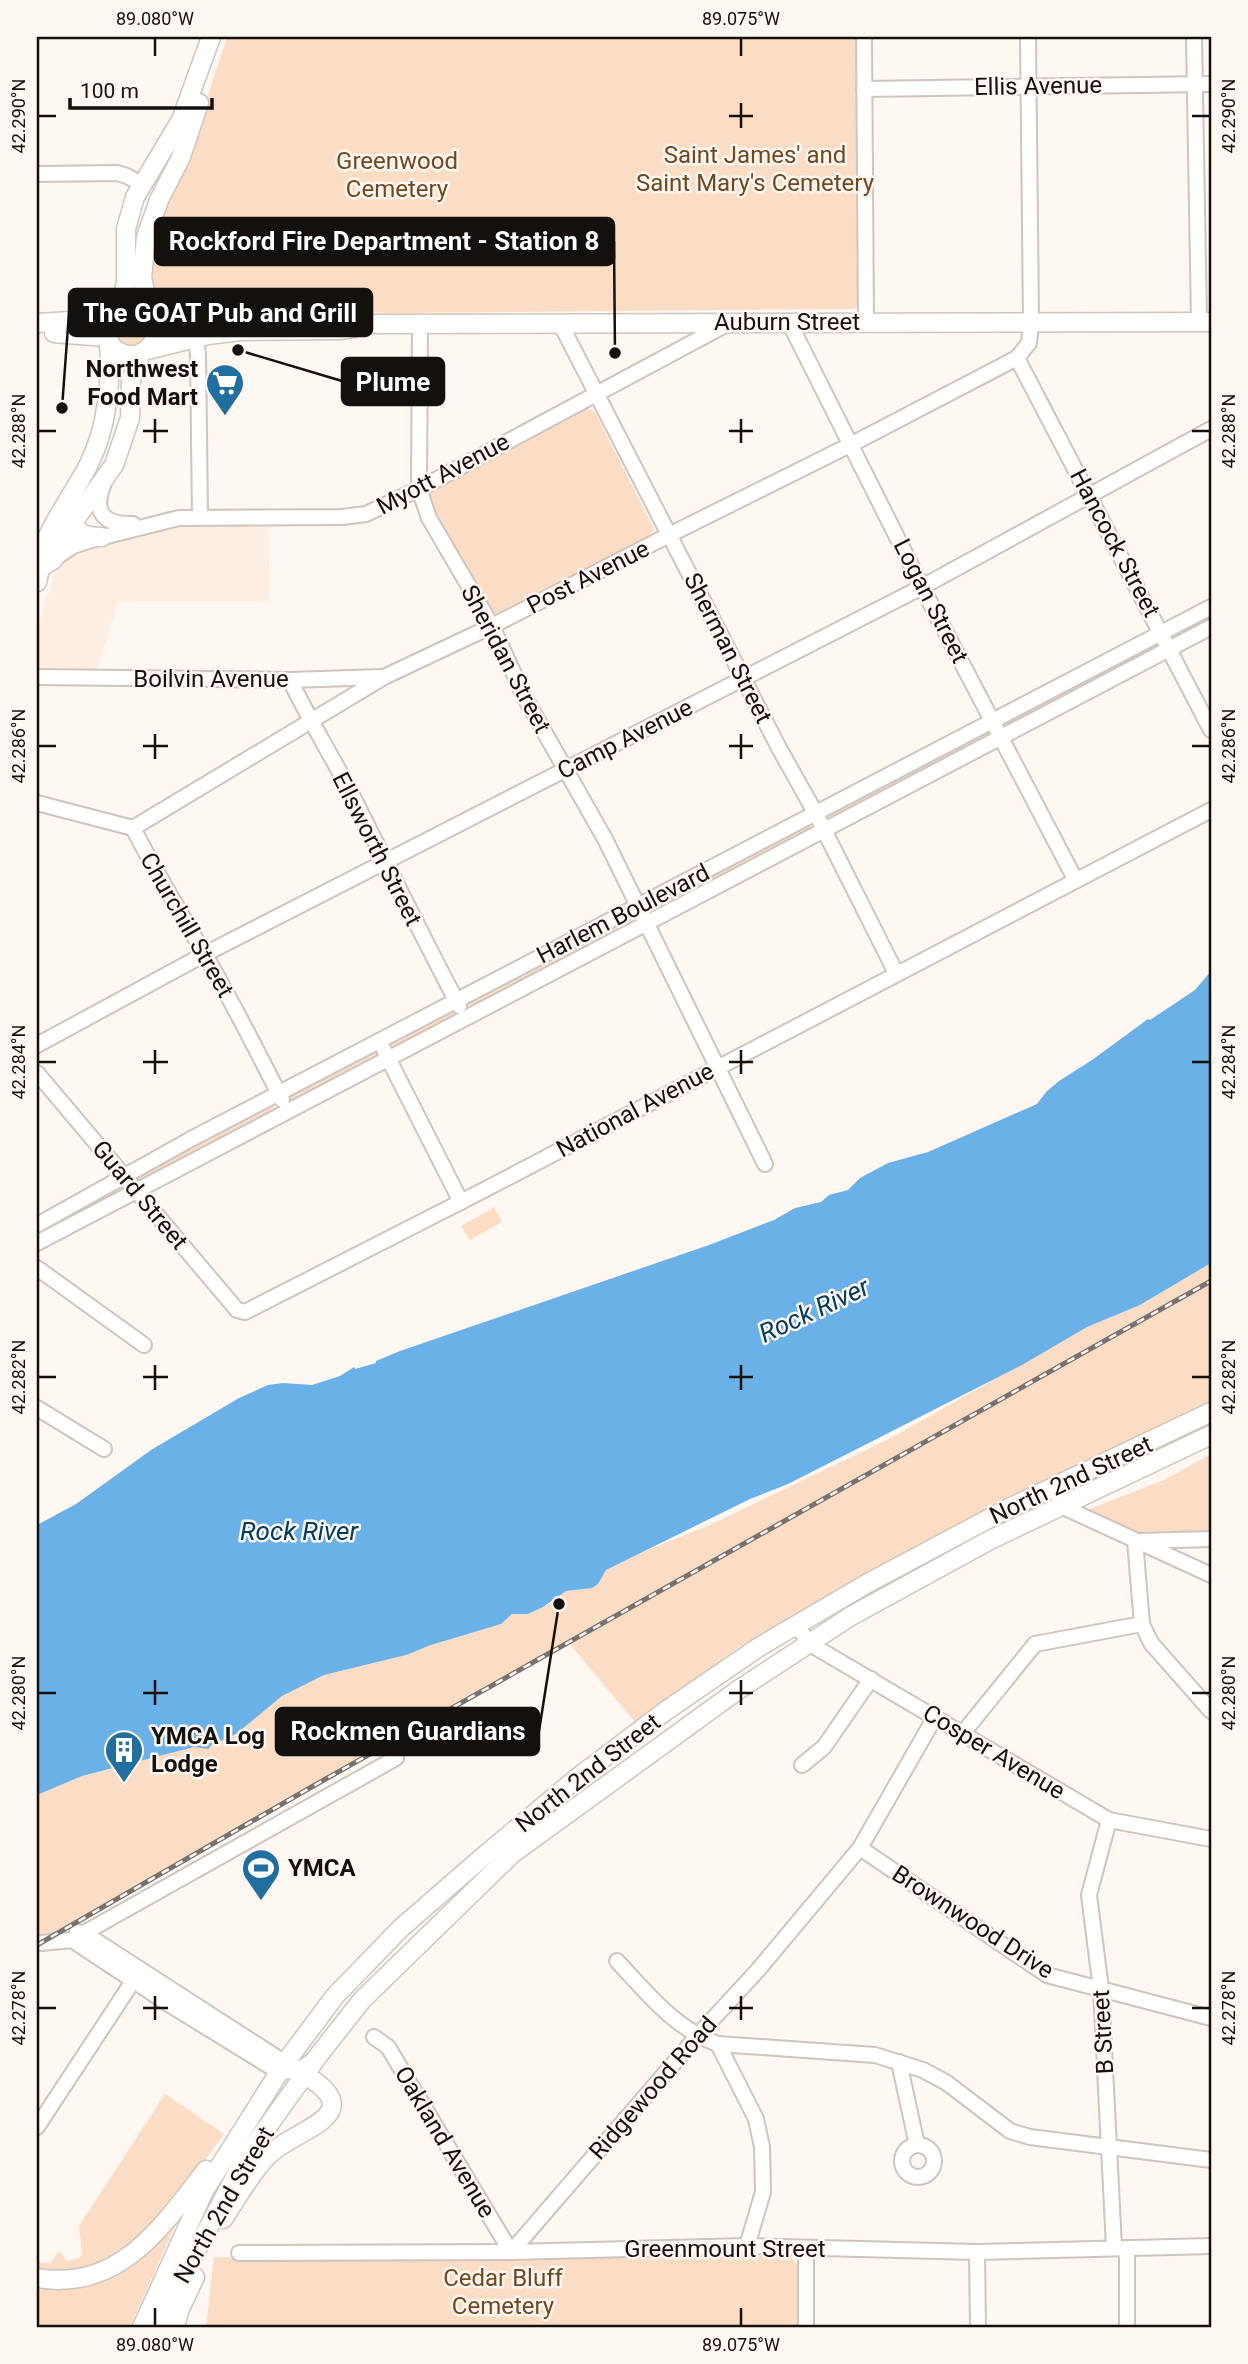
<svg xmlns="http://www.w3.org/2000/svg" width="1248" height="2364" viewBox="0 0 1248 2364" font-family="Roboto,sans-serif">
<rect width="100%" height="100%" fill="#fff7f2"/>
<!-- built -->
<polygon fill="#feeee2" points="268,523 270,601 118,601 97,671 37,669 37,629 57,567 69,551 150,528 187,524"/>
<!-- green -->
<g fill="#fbddc5">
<polygon points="227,37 857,37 859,306 854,309 393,313 307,310 184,321 168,317 155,300 150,283 150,246 170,193 189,153"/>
<circle cx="131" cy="330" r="19"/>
<polygon points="584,408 593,410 596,414 654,529 650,535 499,618 489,615 430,502 430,491"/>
<polygon points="1155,643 1158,643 1159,647 1006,727 1003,726 1003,723"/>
<polygon points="985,731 988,731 990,736 826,821 825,816 827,814"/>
<polygon points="807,825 810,825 812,830 648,915 647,910 649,908"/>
<polygon points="628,917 633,919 631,924 473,1006 468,1005 470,1000"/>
<polygon points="451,1011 454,1013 454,1017 392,1047 392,1042"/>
<polygon points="373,1051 378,1053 376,1058 294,1101 289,1098 289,1095"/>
<polygon points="271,1104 274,1104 275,1109 142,1180 136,1180 138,1175"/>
<polygon points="494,1207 502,1222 470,1240 461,1226"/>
<polygon points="1211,1263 1211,1402 983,1513 830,1594 739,1647 636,1723 568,1642 37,1946 37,1795 82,1776 194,1747 203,1748 236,1734 282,1696 324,1675 406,1655 431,1645 501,1624 512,1614 528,1614 553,1602 559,1595 566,1591 592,1587 598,1584 606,1570 638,1554 712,1524 891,1438 1087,1327 1140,1305"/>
<polygon points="1211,1454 1211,1539 1135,1541 1085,1511 1164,1480"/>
<path d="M165,2094L224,2134C185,2186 151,2250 85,2270C71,2274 52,2272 37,2274V2262L51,2263L59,2251L67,2261L79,2258L82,2254L79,2226Z"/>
<polygon points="179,2217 130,2327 37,2327 37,2283 77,2283"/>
<polygon points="790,2256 800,2268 799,2327 206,2327 214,2257"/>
</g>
<!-- water -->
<polygon fill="#69b1e7" points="1211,971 1211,1263 1140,1305 1087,1327 1022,1365 788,1484 750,1499 606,1570 598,1584 592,1588 566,1591 543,1607 528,1614 512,1614 501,1624 431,1645 406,1655 324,1675 282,1696 236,1734 210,1746 209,1749 194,1747 82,1776 37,1795 37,1525 76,1504 151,1450 239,1398 268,1385 283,1383 312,1385 340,1376 354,1367 355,1369 376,1363 376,1361 400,1351 709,1245 774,1220 795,1208 821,1202 829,1195 848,1190 860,1178 888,1163 928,1152 1037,1104 1046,1092 1059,1081 1092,1060 1148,1019 1150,1020 1195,990"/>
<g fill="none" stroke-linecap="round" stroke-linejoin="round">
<defs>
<g id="minor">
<polyline points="864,37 866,322"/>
<polyline points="1194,37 1199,322"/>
<polyline points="864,89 1211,84"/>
<polyline points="37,174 117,173 127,176 141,184"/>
<polyline points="789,322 922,587 1075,879"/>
<polyline points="560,323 779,748 816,814 896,973"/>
<polyline points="420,324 419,489 429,518 492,626 525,698 605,839 765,1164"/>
<polyline points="195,338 198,353 200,517"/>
<polyline points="1017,358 1211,730"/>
<path d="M104,483C92,512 103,525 133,524"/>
<polyline points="54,559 73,546 95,539 179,518 342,517 366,514 419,489 727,324"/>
<polyline points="37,677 290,680 382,677"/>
<path d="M290,680C309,719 331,755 351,793C387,864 422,936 459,1006"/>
<path d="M37,803L133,828C155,871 180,912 204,953C232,1001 257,1051 282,1100"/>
<polyline points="133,828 384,677 492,626 669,535 850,445 1017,358 1029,343 1031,323 1028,37"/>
<polyline points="37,1045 205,954 922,587 1211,429"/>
<polyline points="384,1050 461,1202"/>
<polyline points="37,1073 237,1310 245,1312 486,1189 1211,810"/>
<polyline points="37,1225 191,1139 1211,607"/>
<polyline points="37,1243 1211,627"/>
<polyline points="37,1268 144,1345"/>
<polyline points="37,1408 104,1449"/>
<polyline points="1055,1486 1061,1506 1211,1575"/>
<polyline points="1135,1541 1142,1624 1151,1643 1211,1711"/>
<polyline points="1140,1541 1211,1539"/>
<polyline points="796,1625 810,1644 1109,1820 1211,1839"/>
<polyline points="963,1733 1035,1644 1142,1624"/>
<polyline points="802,1765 824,1747 871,1679"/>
<polyline points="1109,1820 1089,1895 1101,1989 1114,2247"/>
<polyline points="860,1848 1047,1975 1211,2018"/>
<polyline points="77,1932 84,1933 293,2068"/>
<polyline points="84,1933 396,1758"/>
<path d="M41,1943L72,1940L167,2003L279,2072C291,2072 304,2068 313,2060"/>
<path d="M617,1961C647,1993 675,2029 718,2044L875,2055L923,2070L947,2083L1010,2131L1030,2137L1211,2160"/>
<polyline points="374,2037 388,2047 511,2252 699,2034 758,1970 860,1848 935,1717"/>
<polyline points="718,2044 756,2119 762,2147 763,2192 747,2246"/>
<polyline points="899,2062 917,2145"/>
<polyline points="37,2127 137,1975"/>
<circle cx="918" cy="2161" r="16"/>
<polyline points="1127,2248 1127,2327"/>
<polyline points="977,2252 978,2327"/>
<polyline points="239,2253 511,2252 747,2246 977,2252 1211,2246"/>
<polyline points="806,2327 806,2248"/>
</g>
<g id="major">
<circle cx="131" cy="330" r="25"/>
<polyline points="118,308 126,284 126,229 135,197 181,120 211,37"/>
<polyline points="150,312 142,278 146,237 159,200 181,157 199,103"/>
<polyline points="155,319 179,328 273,316 349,317 363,324"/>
<polyline points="37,323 87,320 112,313"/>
<polyline points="54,333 107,337"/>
<polyline points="147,350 208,335 240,331 340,330 353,328 363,324 1211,322"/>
<path d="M71,515C73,533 85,537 102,537"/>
<polyline points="42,567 53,560 77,517 114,465 130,418 131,380 140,354"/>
<path d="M37,582C41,568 40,553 46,540C58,513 76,490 89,464C108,425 111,383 109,341"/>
<path d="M223,2219C236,2200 255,2166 272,2152C300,2128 370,2114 305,2075"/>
<path d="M37,2278C119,2292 162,2227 206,2170"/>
<polyline points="142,2327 204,2191 285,2063 335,1996 401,1928 485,1855 577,1778 667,1710 759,1647 868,1583 1007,1509 1211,1412"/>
<polyline points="156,2327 245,2158 318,2056 362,2000 512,1854 738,1690 851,1616 990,1540 1211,1435"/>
<polyline points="175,2327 179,2311 195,2277"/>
</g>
</defs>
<!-- minor casing -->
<use href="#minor" stroke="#cdc5be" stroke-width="18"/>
<!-- major casing -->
<use href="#major" stroke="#cdc5be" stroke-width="21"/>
<!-- minor -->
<use href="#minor" stroke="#fff" stroke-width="14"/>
<!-- major -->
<use href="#major" stroke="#fff" stroke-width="18"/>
<defs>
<polyline id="rail" points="37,1945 315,1785 1211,1281"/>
</defs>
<!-- rail casing -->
<use href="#rail" stroke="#78726f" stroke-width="5"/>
<!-- rail -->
<use href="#rail" stroke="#fff7f2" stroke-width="2.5" stroke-dasharray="8" stroke-linecap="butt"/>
</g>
<!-- ticks -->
<path fill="none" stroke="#13100e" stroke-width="2.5" d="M155,38V56M741,38V56M741,103V128M38,116H56M729,116H753M1192,116H1210M155,419V443M741,419V443M38,431H56M143,431H168M729,431H753M1192,431H1210M155,734V759M741,734V759M38,746H56M143,746H168M729,746H753M1192,746H1210M155,1050V1074M741,1050V1074M38,1062H56M143,1062H168M729,1062H753M1192,1062H1210M155,1365V1390M741,1365V1390M38,1377H56M143,1377H168M729,1377H753M1192,1377H1210M155,1680V1705M741,1680V1705M38,1693H56M143,1693H168M729,1693H753M1192,1693H1210M155,1996V2020M741,1996V2020M38,2008H56M143,2008H168M729,2008H753M1192,2008H1210M155,2308V2326M741,2308V2326"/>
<!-- icons -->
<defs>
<symbol id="supermarket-pin" viewBox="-11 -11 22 30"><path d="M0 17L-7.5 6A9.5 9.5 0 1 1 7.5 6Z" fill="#216ea0" stroke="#fff7f2"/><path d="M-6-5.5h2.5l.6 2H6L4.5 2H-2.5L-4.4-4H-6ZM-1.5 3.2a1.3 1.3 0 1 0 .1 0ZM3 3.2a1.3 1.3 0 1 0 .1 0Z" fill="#fff"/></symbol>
<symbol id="building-pin" viewBox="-11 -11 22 30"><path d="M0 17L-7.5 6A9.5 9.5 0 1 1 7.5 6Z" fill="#216ea0" stroke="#fff7f2"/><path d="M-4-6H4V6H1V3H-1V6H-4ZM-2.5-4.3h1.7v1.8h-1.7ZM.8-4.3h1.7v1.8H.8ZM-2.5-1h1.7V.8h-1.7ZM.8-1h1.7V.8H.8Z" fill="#fff"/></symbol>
<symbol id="stadium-pin" viewBox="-11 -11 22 30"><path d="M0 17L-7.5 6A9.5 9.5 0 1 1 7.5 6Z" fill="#216ea0" stroke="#fff7f2"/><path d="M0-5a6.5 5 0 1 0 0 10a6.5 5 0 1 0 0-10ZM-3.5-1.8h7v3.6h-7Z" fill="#fff"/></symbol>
</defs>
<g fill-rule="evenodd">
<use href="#supermarket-pin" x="203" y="361" width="44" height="60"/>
<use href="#building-pin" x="102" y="1728" width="44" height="60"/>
<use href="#stadium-pin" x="239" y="1846" width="44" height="60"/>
</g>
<g text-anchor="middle" stroke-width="5" stroke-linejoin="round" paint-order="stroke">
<!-- street labels -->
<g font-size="24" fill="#13100e" stroke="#fff7f2">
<text transform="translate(1038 86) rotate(-1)" y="8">Ellis Avenue</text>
<text x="787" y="330">Auburn Street</text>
<text transform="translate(443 474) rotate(-28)" y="8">Myott Avenue</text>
<text transform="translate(1115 543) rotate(62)" y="8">Hancock Street</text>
<text transform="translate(588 577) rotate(-27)" y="8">Post Avenue</text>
<text transform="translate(931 601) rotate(63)" y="8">Logan Street</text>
<text transform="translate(728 648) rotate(63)" y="8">Sherman Street</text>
<text transform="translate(506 659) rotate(62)" y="8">Sheridan Street</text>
<text x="211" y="687">Boilvin Avenue</text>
<text transform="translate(625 739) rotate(-27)" y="8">Camp Avenue</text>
<text transform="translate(377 849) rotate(63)" y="8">Ellsworth Street</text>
<text transform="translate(623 914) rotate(-27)" y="8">Harlem Boulevard</text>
<text transform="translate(187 925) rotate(60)" y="8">Churchill Street</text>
<text transform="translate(635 1110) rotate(-28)" y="8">National Avenue</text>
<text transform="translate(140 1195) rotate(50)" y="8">Guard Street</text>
<text transform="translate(1071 1480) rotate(-25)" y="8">North 2nd Street</text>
<text transform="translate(994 1752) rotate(31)" y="8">Cosper Avenue</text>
<text transform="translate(588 1773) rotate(-38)" y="8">North 2nd Street</text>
<text transform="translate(973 1922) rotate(33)" y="8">Brownwood Drive</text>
<text transform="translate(1103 2032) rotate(-93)" y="8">B Street</text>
<text transform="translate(653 2088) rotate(-49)" y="8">Ridgewood Road</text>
<text transform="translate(445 2142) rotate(59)" y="8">Oakland Avenue</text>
<text transform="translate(224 2205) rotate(-60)" y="8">North 2nd Street</text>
<text x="725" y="2257">Greenmount Street</text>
</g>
<!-- park labels -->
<g font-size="24" fill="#73461d" stroke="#fff7f2">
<text x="755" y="163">Saint James' and<tspan x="755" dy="28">Saint Mary's Cemetery</tspan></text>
<text x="397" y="169">Greenwood<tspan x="397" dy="28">Cemetery</tspan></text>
<text x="503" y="2286">Cedar Bluff<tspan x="503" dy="28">Cemetery</tspan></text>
</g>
<!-- poi labels -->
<g font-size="24" font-weight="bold" fill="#13100e" stroke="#fff7f2" text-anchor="start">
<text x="198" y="377" text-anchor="end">Northwest<tspan x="198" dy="28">Food Mart</tspan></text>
<text x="151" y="1744">YMCA Log<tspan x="151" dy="28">Lodge</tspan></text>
<text x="288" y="1876">YMCA</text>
</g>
<!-- water labels -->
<g font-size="26" font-style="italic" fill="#023d61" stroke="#fff7f2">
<text transform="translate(814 1310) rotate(-25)" y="9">Rock River</text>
<text x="299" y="1540">Rock River</text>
</g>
</g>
<!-- callouts -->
<path fill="none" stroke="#13100e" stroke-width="2.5" d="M615 353L614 241M62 408L69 313M238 350L342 381M559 1604L539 1731"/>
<g fill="#13100e" stroke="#fff7f2" stroke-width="2.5">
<circle cx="615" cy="353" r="7"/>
<circle cx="62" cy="408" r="7"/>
<circle cx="238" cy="350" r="7"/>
<circle cx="559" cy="1604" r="7"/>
</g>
<g fill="#13100e" stroke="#13100e" stroke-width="2.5">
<rect x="155" y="218" width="459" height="47" rx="7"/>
<rect x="69" y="289" width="303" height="47" rx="7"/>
<rect x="342" y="358" width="102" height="47" rx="7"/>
<rect x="276" y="1708" width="263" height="47" rx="7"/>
</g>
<g font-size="26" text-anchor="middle" font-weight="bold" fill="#fff">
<text x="384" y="250">Rockford Fire Department - Station 8</text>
<text x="220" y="322">The GOAT Pub and Grill</text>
<text x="393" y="391">Plume</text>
<text x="408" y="1740">Rockmen Guardians</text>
</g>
<!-- border -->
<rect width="1248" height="2364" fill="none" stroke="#fff7f2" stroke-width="77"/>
<!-- scale -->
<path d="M70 98v10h142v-10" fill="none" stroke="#13100e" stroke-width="3.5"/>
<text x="80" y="98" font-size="21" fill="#13100e" stroke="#fff7f2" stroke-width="5" paint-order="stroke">100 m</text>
<rect x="38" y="38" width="1172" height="2288" fill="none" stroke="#13100e" stroke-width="2.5"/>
<g font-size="18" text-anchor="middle" fill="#13100e">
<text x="155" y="25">89.080°W</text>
<text x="741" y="25">89.075°W</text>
<text transform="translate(19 116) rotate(-90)" y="6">42.290°N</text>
<text transform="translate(1229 116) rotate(-90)" y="6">42.290°N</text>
<text transform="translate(19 431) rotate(-90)" y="6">42.288°N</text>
<text transform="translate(1229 431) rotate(-90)" y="6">42.288°N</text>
<text transform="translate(19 746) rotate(-90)" y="6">42.286°N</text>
<text transform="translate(1229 746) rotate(-90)" y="6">42.286°N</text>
<text transform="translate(19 1062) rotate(-90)" y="6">42.284°N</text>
<text transform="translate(1229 1062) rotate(-90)" y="6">42.284°N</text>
<text transform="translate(19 1377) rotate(-90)" y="6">42.282°N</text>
<text transform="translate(1229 1377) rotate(-90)" y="6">42.282°N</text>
<text transform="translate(19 1693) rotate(-90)" y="6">42.280°N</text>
<text transform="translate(1229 1693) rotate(-90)" y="6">42.280°N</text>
<text transform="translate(19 2008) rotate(-90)" y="6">42.278°N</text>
<text transform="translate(1229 2008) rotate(-90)" y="6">42.278°N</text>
<text x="155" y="2351">89.080°W</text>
<text x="741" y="2351">89.075°W</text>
</g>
</svg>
